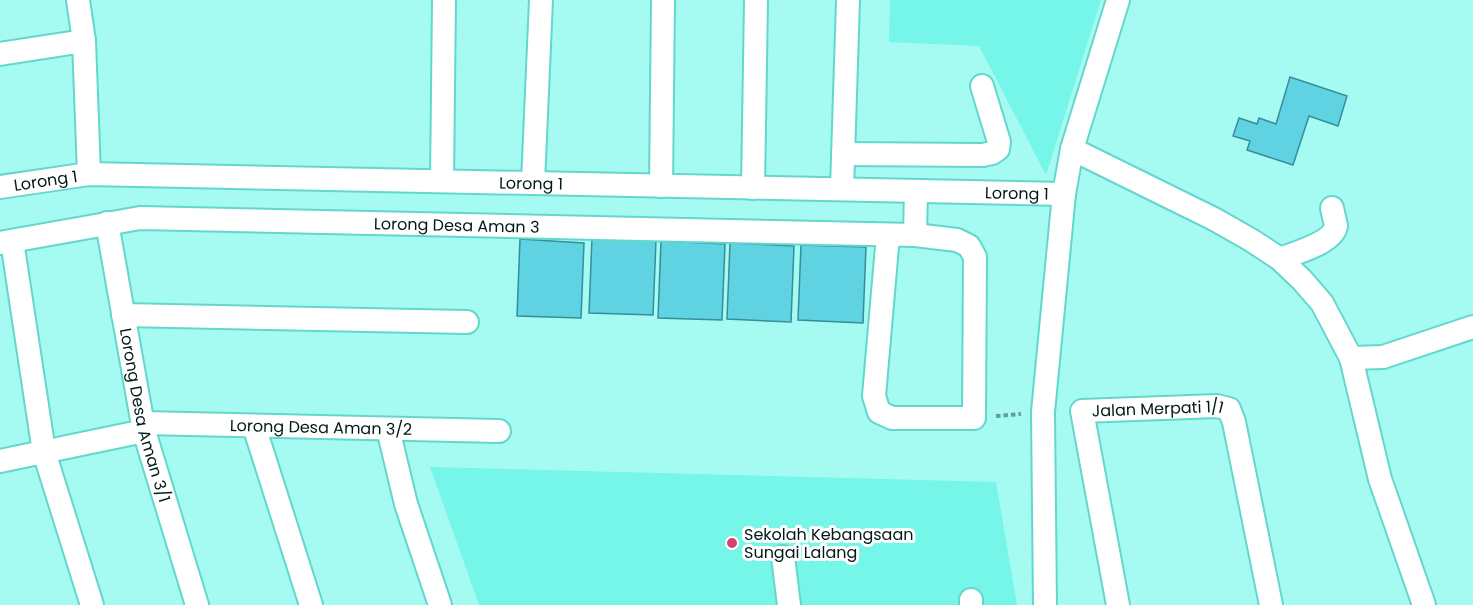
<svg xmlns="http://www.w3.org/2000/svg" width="1473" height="605" viewBox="0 0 1473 605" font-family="Poppins,sans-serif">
<rect width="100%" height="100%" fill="#a5fbf1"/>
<!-- built -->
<g fill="#76f6e9">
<polygon points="890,0 1101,0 1046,175 979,46 889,42"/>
<polygon points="430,467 996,482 1017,605 479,605"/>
</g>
<!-- building -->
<g fill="#5fd3e2" stroke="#358e99" stroke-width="1.5">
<polygon points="1290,77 1347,96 1338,126 1309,116 1293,165 1247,150 1250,141 1233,136 1239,118 1257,124 1259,118 1276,124"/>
<polygon points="592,237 656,240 653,315 589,313"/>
<polygon points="520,239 584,243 581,318 517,316"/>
<polygon points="661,241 725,244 722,320 658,318"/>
<polygon points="730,243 794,246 791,322 727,319"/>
<polygon points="801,245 866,247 863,323 798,320"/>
</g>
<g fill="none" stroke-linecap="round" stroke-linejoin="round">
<defs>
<g id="minor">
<polyline points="78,0 84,41 89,174"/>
<polyline points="0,54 84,41"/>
<polyline points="1072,149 1214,219 1251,240 1280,259 1302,280 1322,303 1351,358 1380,479 1424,605"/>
<polyline points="843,154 983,155 992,153 998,149 999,142 982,86"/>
<polyline points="442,181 444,0"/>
<polyline points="533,183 541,0"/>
<polyline points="661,186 663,0"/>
<path id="s1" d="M0,187L89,174L1064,194"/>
<polyline points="753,188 756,0"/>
<polyline points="842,189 848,0"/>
<path id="s2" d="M107,223L144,431L197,605"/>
<polyline points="915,235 916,191"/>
<polyline points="12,241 44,452 92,605"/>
<path id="s3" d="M0,243L140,218L915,235L957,240L969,246L975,257L974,418H892L879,412L874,396L888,235"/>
<path d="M1280,259C1295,253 1333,243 1336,226L1332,208"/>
<polyline points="123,315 467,322"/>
<polyline points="1351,358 1383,357 1473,327"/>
<path id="s4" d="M143,423L499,431"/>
<polyline points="254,426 311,605"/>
<polyline points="388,429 406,504 440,605"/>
<polyline points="0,461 144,431"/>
<polyline points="783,557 789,605"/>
<polyline points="971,600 971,605"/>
<polyline points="1045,605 1043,412 1064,194 1072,149 1118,0"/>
<path id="s5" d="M1118,605L1082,411L1217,406L1229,409L1234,422L1271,605"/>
</g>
</defs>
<!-- minor casing -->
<use href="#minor" stroke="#64d7cc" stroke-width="26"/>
<!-- path -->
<polyline stroke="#629f98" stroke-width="4" stroke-dasharray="4.5 3" stroke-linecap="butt" points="996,416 1021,414"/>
<!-- minor -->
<use href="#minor" stroke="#fff" stroke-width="22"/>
</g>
<!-- markers -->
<circle fill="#d2446d" stroke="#fff" stroke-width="2" cx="732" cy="543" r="6"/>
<g text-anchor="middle" stroke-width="6" stroke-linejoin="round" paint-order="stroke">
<!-- street labels -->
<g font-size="16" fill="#011916" stroke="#fff">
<text dy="6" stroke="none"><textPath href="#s1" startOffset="46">Lorong 1</textPath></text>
<text dy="6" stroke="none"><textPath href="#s1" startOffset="532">Lorong 1</textPath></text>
<text dy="6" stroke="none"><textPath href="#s1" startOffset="1018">Lorong 1</textPath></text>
<text dy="6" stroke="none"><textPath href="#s3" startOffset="459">Lorong Desa Aman 3</textPath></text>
<text dy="6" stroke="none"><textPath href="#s5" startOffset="273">Jalan Merpati 1/1</textPath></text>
<text dy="6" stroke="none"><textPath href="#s2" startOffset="196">Lorong Desa Aman 3/1</textPath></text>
<text dy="6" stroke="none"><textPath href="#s4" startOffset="178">Lorong Desa Aman 3/2</textPath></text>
</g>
<!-- poi labels -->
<g font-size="16" fill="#011916" stroke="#fff" text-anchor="start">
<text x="744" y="540">Sekolah Kebangsaan<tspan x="744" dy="18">Sungai Lalang</tspan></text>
</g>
</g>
</svg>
